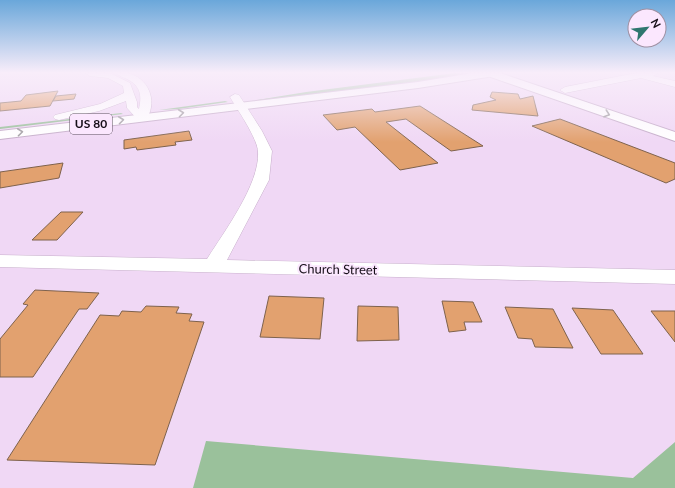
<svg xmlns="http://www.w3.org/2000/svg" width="675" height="488" viewBox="0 0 675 488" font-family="Lato,sans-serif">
<rect width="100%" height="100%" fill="#f0d8f5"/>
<!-- green -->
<g fill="#9ac19b">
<polygon points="455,73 465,74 418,82 251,101 306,92"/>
<polygon points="225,101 228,102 178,109 159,110"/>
<polygon points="121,113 123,114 0,129 0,127"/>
<polygon points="206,441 633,478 675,442 675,488 193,488"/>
</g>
<!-- building -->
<g fill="#e2a16f" stroke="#7e624d">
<polygon points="58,91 50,106 0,111 0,103 21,101 26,95"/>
<polygon points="492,92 518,94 520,99 533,96 538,116 472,110 473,105 496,100 490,97"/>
<polygon points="76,94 74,99 53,101 56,96"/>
<polygon points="420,106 483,146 451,151 406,119 386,122 438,163 400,170 355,127 337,130 323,115 372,109 375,112"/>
<polygon points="560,119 675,163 675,179 666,183 532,126"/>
<polygon points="189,131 192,140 175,142 176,145 137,150 136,147 124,149 124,140"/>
<polygon points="63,163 59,178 0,188 0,172"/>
<polygon points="61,212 83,212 57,240 32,240"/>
<polygon points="35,290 99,293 87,309 79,309 33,377 0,377 0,339 28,305 23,304"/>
<polygon points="269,296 324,298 320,339 260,337"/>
<polygon points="442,301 473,302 482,322 464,322 466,330 449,332"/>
<polygon points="146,306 179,307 176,313 192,314 189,321 204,322 155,465 7,460 100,315 119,316 122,311 141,312"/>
<polygon points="358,306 398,307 399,340 357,341"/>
<polygon points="505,307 553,309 573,348 535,347 532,339 518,338"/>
<polygon points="572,308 613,310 643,354 601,354"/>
<polygon points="651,311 675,311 675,342"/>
</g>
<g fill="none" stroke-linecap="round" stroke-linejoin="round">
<defs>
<g id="minor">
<path d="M86,73H110L130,83L137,102V107L139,109C142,96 141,86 127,79C123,77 119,76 116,73C121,73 127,72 131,74C151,81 157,104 146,120H138L127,108L126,101L99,111L59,120L55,119L53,117L55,115L100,104L124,93L123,86L108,78L90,76Z"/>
<polygon points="636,73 658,73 653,76 675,81 675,87 641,78 565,93 560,90 565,87"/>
<path d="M235,94L239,95L262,131L272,151L269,180L227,260L675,270V284L0,267V255L207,259C224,232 260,184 258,152C258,139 237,109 230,97Z"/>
</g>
<polygon id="primary" points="473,73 499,73 494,76 418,88 0,139 0,131 418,82"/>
<polygon id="trunk" points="484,73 500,73 675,132 675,141 485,75"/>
</defs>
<!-- minor casing -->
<use href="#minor" stroke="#c6aeca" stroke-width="1"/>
<!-- primary casing -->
<use href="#primary" stroke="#c6aeca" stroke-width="2"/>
<!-- trunk casing -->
<use href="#trunk" stroke="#c6aeca" stroke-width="2"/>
<!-- minor -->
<use href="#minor" fill="#fff" fill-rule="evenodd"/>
<!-- primary -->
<use href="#primary" fill="#fff" fill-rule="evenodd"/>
<!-- trunk -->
<use href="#trunk" fill="#fff" fill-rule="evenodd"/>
</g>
<!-- one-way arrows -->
<defs><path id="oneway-chevron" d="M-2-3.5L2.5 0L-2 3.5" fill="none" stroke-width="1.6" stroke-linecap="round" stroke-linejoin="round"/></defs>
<g stroke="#a29fa3">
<use href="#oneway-chevron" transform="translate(181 113) rotate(-7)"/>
<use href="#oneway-chevron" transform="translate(607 114) rotate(19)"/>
<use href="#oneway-chevron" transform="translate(121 120) rotate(-7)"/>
<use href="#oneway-chevron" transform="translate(20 132) rotate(-7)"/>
</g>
<!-- sky -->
<linearGradient id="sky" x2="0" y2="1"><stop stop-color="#6aa7da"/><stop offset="0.51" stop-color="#f8edfa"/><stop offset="1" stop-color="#f8edfa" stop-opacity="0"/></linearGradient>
<rect width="675" height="142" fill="url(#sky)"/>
<g text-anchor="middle" stroke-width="4" stroke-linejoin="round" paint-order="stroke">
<!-- shield labels -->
<rect fill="#fbe7fe" stroke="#5b4f5d" stroke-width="1" x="70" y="114" width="42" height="20" rx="3"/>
<g font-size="12" font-weight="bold" fill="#160e18">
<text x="91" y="128">US 80</text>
</g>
<!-- street labels -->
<g font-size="13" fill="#160e18" stroke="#fbe7fe">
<text transform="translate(338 269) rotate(1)" y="5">Church Street</text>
</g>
</g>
<!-- north arrow -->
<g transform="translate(647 28) rotate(62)"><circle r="19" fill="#fbe7fe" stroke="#9f90a2"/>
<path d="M0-3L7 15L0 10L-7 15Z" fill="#2f766f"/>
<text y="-6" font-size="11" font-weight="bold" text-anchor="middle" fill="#160e18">N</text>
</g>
</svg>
